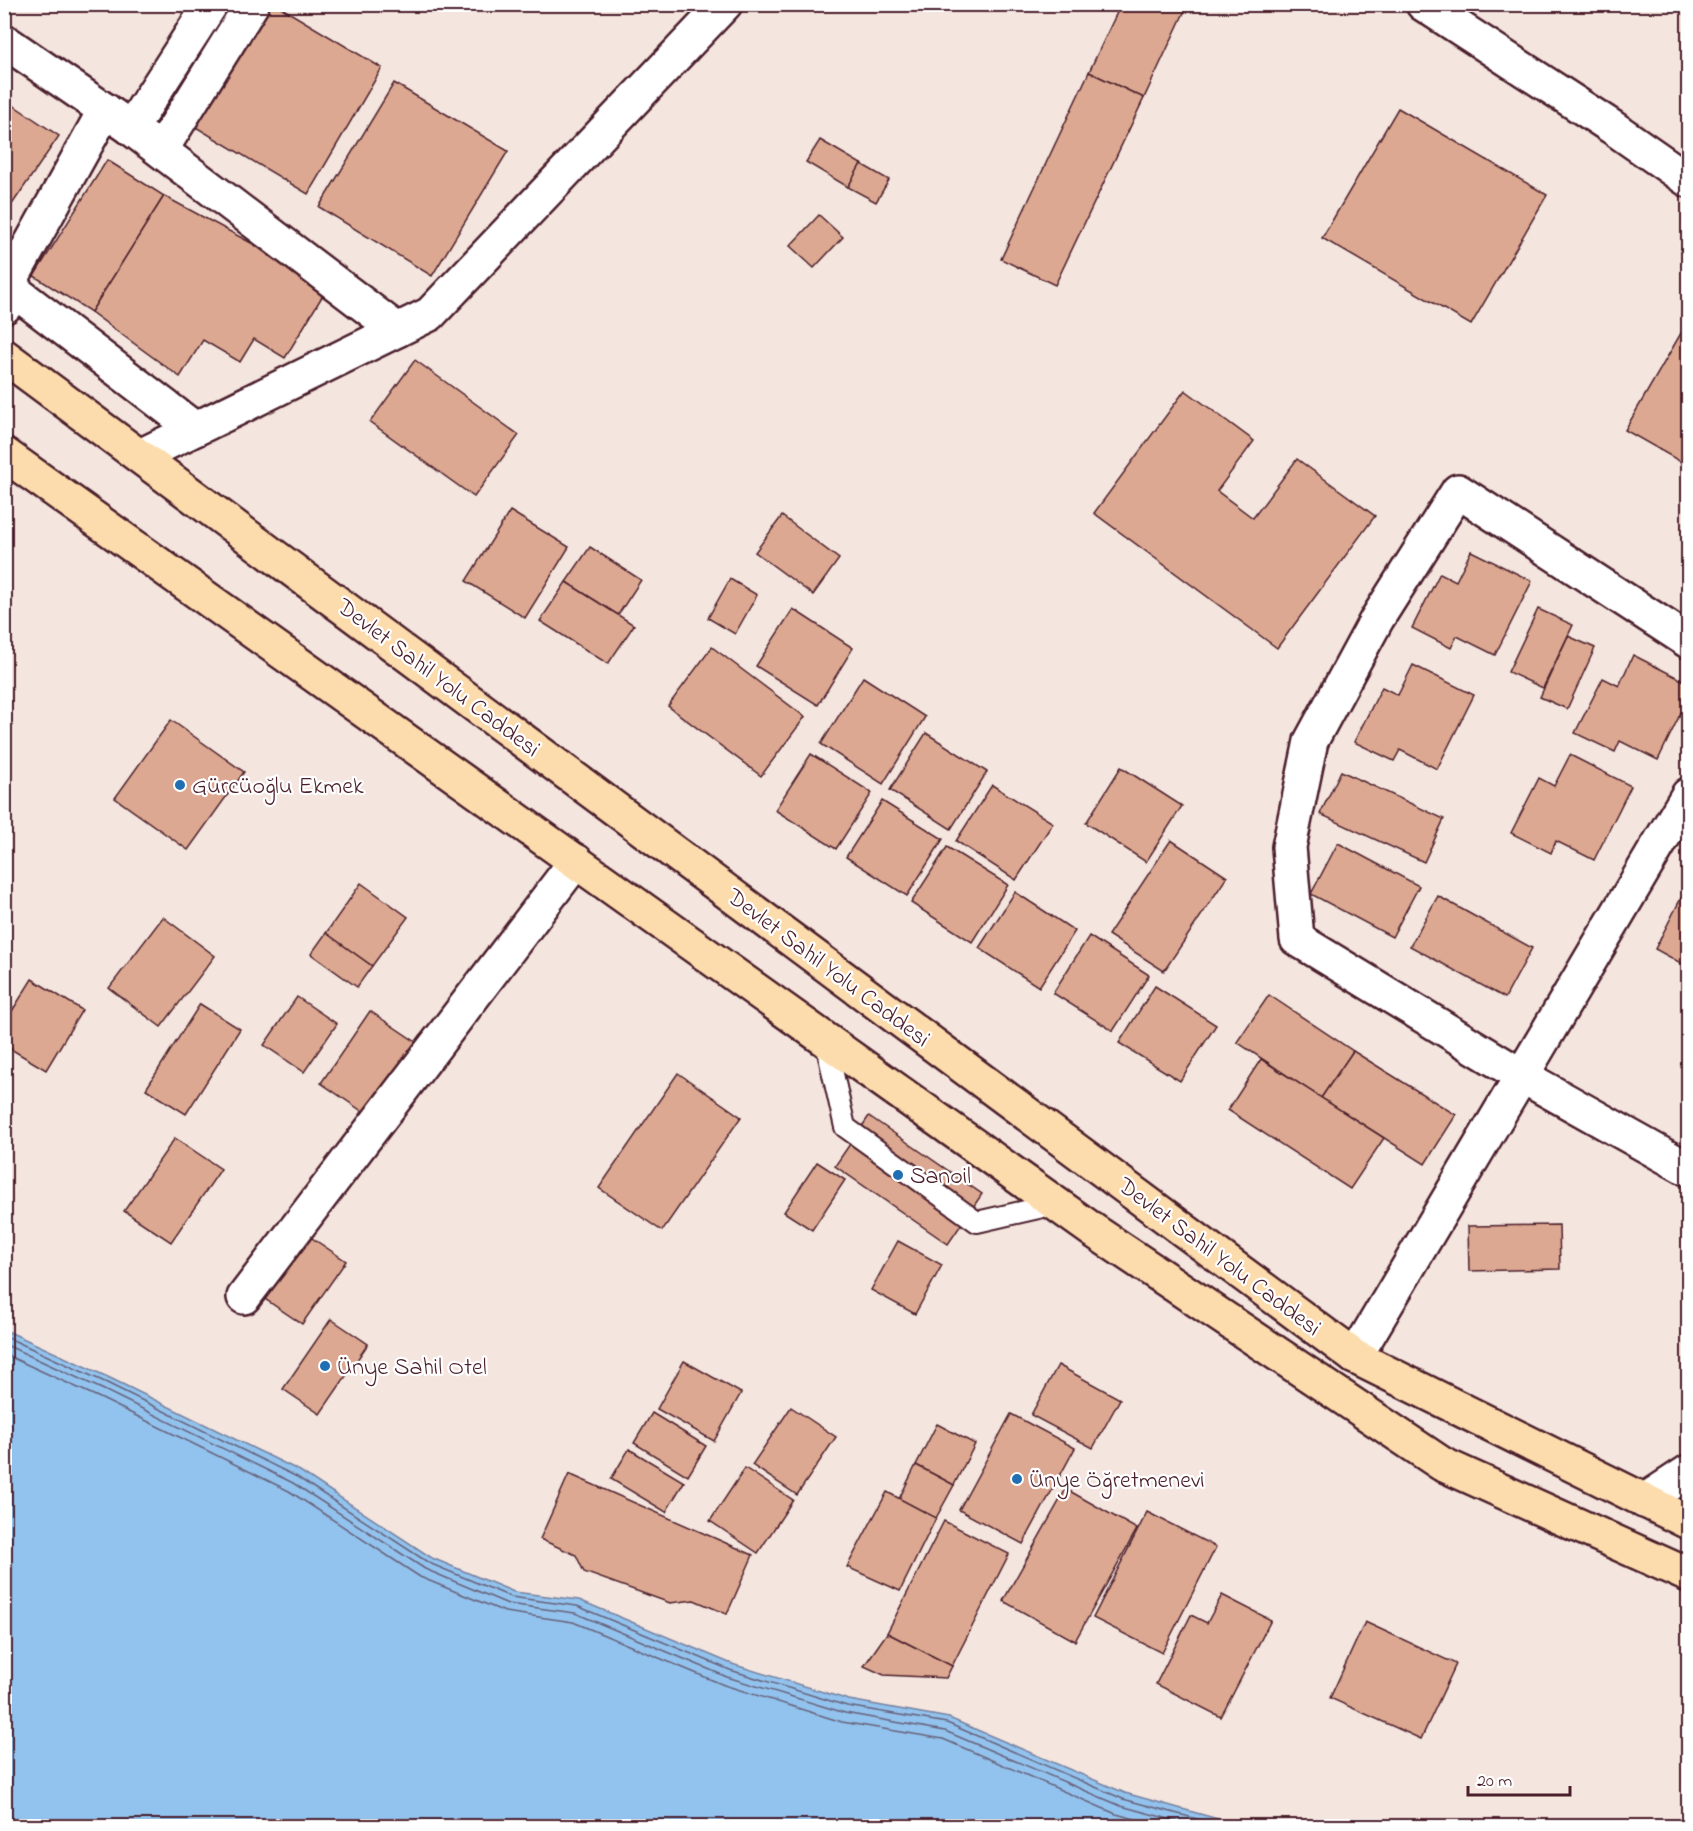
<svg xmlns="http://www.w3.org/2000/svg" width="1693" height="1831" viewBox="0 0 1693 1831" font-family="'Indie Flower',sans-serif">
<rect width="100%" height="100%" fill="#f4e5de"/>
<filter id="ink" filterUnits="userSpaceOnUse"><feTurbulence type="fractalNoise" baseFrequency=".0167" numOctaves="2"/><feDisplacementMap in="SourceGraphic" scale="12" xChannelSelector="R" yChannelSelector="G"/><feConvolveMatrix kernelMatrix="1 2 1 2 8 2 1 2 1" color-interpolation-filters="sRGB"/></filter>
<g filter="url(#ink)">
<!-- water -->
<polygon fill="#92c3ee" stroke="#7581a0" stroke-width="1.5" points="5,1330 110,1378 300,1471 432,1558 514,1592 579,1600 732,1664 849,1700 949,1718 1125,1793 1243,1826 5,1826"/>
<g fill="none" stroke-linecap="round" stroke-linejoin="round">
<!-- shore -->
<g stroke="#676179" stroke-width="1.5">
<polyline points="4,1336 107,1383 297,1477 429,1563 511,1597 577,1606 730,1670 847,1706 947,1723 1123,1799 1223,1826"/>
<polyline points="4,1344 104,1390 293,1483 425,1569 508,1604 575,1613 727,1677 845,1713 945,1731 1121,1806 1195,1826"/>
<polyline points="4,1354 100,1398 289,1491 420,1577 505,1612 573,1622 724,1685 842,1722 943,1739 1116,1814 1162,1826"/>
</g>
</g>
<!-- building -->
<g fill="#dca891" stroke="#4a1f2b" stroke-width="1.5">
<polygon points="266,4 275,4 382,68 308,194 194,126"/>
<polygon points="1121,4 1188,4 1144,98 1089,72"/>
<polygon points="1089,72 1144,98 1055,285 1001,259"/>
<polygon points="394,83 508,151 432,276 319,207"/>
<polygon points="4,99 59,136 4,216"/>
<polygon points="1398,108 1547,195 1471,325 1322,238"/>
<polygon points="820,140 861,164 848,187 806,162"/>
<polygon points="107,160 164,196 91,312 34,276"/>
<polygon points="861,164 889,180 876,202 848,187"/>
<polygon points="164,196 329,285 285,358 254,339 240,362 203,340 180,377 91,312"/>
<polygon points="819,215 843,237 814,268 790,246"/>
<polygon points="1688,321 1688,466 1625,430"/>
<polygon points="415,360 519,435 474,497 370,422"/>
<polygon points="1185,390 1254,441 1217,491 1253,518 1297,459 1375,516 1277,648 1094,513"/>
<polygon points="510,511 569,547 525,618 466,581"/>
<polygon points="782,516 839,559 813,595 755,552"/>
<polygon points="590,547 641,580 618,615 566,582"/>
<polygon points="1471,551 1532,581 1495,655 1457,636 1451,648 1412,628 1440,573 1456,581"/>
<polygon points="730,579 757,595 735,634 708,618"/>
<polygon points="566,582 634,625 608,664 540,621"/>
<polygon points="793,609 853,648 818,705 756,666"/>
<polygon points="1538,609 1573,625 1543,688 1508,672"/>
<polygon points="1568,636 1595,648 1567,709 1540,697"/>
<polygon points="712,647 805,717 761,776 668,706"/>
<polygon points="1633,655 1688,683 1688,698 1658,760 1620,741 1615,752 1575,733 1603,678 1619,686"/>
<polygon points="1413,665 1474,695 1437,769 1400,750 1394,761 1354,742 1382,687 1398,695"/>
<polygon points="863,677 925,717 883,784 821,744"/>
<polygon points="171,720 244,772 188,850 115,798"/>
<polygon points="926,733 987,772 951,829 890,790"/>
<polygon points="811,754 872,793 836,849 775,810"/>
<polygon points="1570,755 1631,786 1594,860 1556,841 1551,853 1511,833 1539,778 1554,786"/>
<polygon points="1121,767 1182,806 1146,862 1086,823"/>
<polygon points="1341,771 1444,819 1424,862 1320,814"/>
<polygon points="992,785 1053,823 1016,880 956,841"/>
<polygon points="882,801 943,839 907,896 846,857"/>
<polygon points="1171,840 1227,877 1164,971 1108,935"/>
<polygon points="1338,843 1419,886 1392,937 1311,894"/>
<polygon points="947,847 1008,885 972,942 911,903"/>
<polygon points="361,883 408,917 372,966 326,933"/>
<polygon points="1015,892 1075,931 1039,987 979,948"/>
<polygon points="1438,896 1532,948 1505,998 1410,946"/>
<polygon points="1681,898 1688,902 1688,967 1655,949"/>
<polygon points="163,917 215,956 161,1027 109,988"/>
<polygon points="326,933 372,966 357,987 311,954"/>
<polygon points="1089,936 1149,975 1113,1031 1053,993"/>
<polygon points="32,979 82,1010 46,1070 4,1045 4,1024"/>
<polygon points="1155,986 1216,1025 1180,1081 1119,1043"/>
<polygon points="1269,995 1353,1051 1321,1098 1237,1042"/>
<polygon points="297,997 337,1024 304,1072 264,1045"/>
<polygon points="200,1004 240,1029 186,1114 146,1089"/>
<polygon points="370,1011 419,1044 369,1116 321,1083"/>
<polygon points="1353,1051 1456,1115 1425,1164 1321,1098"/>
<polygon points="1261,1059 1384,1138 1350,1189 1228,1110"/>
<polygon points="678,1073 741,1117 662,1231 599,1188"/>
<polygon points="869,1116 982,1194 948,1244 835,1166"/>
<polygon points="175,1138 221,1169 171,1242 124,1211"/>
<polygon points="817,1162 845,1180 812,1230 784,1212"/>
<polygon points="1559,1225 1560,1269 1469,1271 1468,1226"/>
<polygon points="303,1232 346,1261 302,1324 259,1295"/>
<polygon points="898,1241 942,1265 915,1314 871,1290"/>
<polygon points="331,1319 368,1344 320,1414 283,1389"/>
<polygon points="684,1361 741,1393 714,1441 657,1409"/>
<polygon points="1058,1365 1120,1399 1093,1448 1031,1415"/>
<polygon points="791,1407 836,1437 797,1495 752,1465"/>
<polygon points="652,1413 706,1446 688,1476 634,1443"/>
<polygon points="1011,1414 1075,1448 1023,1544 959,1510"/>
<polygon points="937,1424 975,1444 954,1485 916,1465"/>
<polygon points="629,1449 684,1482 666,1512 611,1479"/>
<polygon points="916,1465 954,1485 936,1518 899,1499"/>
<polygon points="745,1468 793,1500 758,1553 710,1521"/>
<polygon points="569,1474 753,1555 727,1614 694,1600 670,1603 584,1572 576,1555 540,1539"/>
<polygon points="1066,1489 1137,1529 1075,1641 1003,1601"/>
<polygon points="887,1492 936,1518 900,1591 847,1567"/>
<polygon points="1147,1512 1216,1547 1162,1653 1093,1618"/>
<polygon points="944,1521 1009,1554 952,1666 887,1633"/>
<polygon points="1222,1595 1271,1620 1221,1717 1156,1684 1191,1615 1207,1623"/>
<polygon points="1365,1622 1456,1664 1421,1739 1330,1698"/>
<polygon points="887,1633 952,1666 946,1678 884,1675 864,1666"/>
</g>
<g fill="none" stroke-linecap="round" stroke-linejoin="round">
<defs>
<polyline id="lane" points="825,1039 845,1127 977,1222 1056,1204"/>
<g id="street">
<polyline points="1423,4 1612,127 1688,180"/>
<polyline points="4,41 131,128 397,330"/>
<polyline points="131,128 211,4"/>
<polyline points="161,150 252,4"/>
<polyline points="4,283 195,429"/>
<polyline points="5,306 8,285 105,110"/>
<polyline points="140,456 430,314 725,4"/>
<polyline points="1688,641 1458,491 1377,619 1311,741 1289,847 1297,939 1522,1076 1688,1169"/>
<polyline points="244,1297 576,861"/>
<polyline points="1355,1357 1688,795"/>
<polyline points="1644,1501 1688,1472"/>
</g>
<g id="primary">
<polyline points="4,356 1355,1357 1688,1522"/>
<polyline points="4,454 1094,1231 1442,1464 1688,1575"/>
</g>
</defs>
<!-- lane casing -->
<use href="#lane" stroke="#4a1f2b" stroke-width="24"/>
<!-- street casing -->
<use href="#street" stroke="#4a1f2b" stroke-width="38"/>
<!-- primary casing -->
<use href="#primary" stroke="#4a1f2b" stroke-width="38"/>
<!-- lane -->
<use href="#lane" stroke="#fff" stroke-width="20"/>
<!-- street -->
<use href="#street" stroke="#fff" stroke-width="33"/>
<!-- primary -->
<use href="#primary" stroke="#fcdcac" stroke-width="33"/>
</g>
</g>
<!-- markers -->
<g fill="#1f6fb2" stroke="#fff" stroke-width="2">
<circle cx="180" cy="785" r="6"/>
<circle cx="898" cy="1175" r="6"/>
<circle cx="325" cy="1366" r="6"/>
<circle cx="1017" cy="1479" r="6"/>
</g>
<g text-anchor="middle" stroke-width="4.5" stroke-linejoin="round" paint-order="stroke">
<!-- street labels -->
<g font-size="24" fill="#4a1f2b" stroke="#fff">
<text transform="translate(439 677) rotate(37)" y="8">Devlet Sahil Yolu Caddesi</text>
<text transform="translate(829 967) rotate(37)" y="8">Devlet Sahil Yolu Caddesi</text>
<text transform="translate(1220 1256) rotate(37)" y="8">Devlet Sahil Yolu Caddesi</text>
</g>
<!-- poi labels -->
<g font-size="24" fill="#4a1f2b" stroke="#fff" text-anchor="start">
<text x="192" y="793">Gürcüoğlu Ekmek</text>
<text x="910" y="1183">Sanoil</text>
<text x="337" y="1374">Ünye Sahil Otel</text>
<text x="1029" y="1487">Ünye Öğretmenevi</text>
</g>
</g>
<!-- margin -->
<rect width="1693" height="1831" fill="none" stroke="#fff" stroke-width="24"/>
<rect x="12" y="12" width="1669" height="1807" fill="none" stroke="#4a1f2b" stroke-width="2" filter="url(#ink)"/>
<!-- scale -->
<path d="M1468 1786v9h102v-9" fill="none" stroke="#4a1f2b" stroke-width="3"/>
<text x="1477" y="1786" font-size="18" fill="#4a1f2b" stroke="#ffffff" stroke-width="4.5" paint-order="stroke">20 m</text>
</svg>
